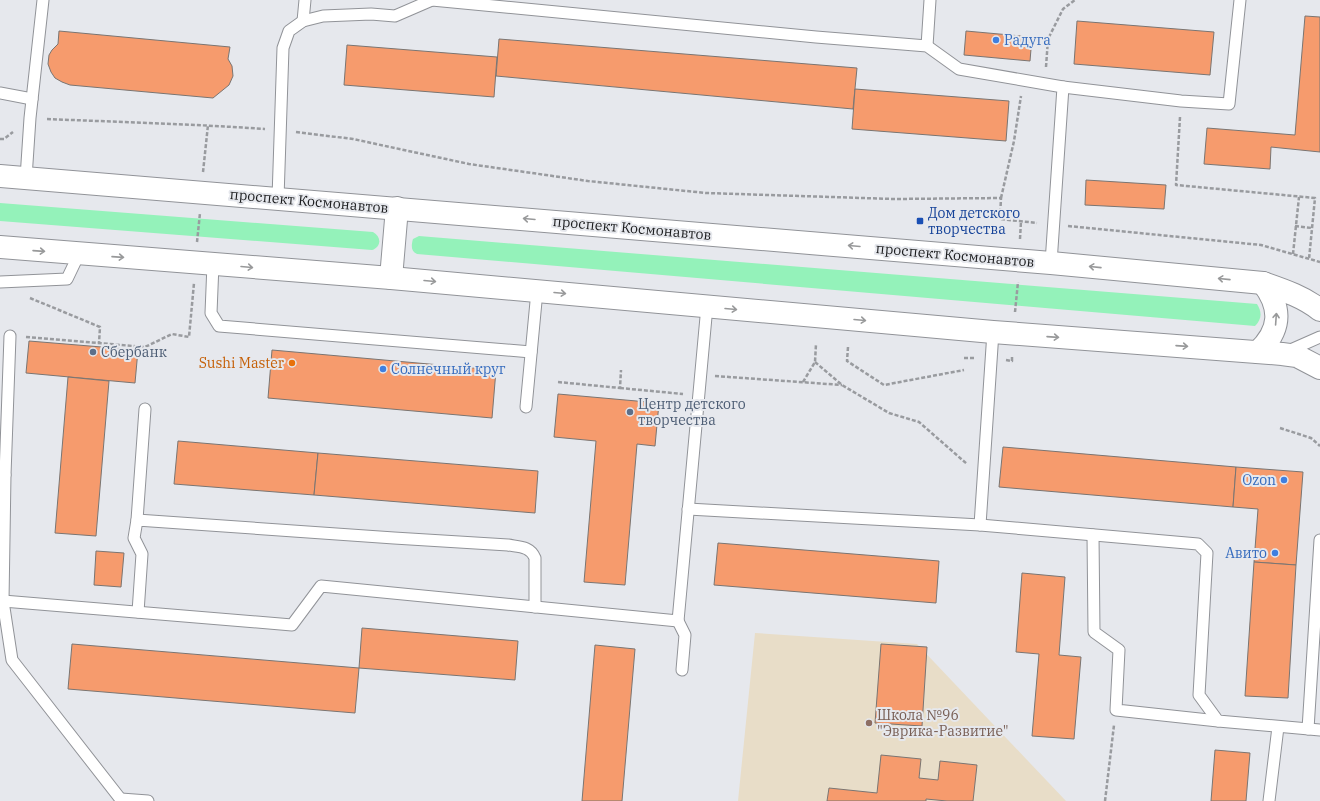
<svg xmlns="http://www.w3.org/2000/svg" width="1320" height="801" viewBox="0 0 1320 801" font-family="'IBM Plex Serif',serif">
<rect width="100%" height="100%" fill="#e6e8ed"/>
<!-- education -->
<polygon fill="#e8ddc8" points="755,633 917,644 1066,801 738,801"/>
<!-- green -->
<g fill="#94f2ba">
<path d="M0,203L373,232C382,237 381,247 372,250L0,221Z"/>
<path d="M419,236L1257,304C1262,312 1262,319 1255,326L417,254C411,251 411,246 413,239Z"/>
</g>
<!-- building -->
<g fill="#f69b6d" stroke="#7a7572">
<polygon points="1305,16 1320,17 1320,152 1271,147 1270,169 1204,164 1207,128 1295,135"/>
<polygon points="1077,21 1214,32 1210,75 1074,64"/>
<polygon points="59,31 230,47 228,59 232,66 233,76 229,85 213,98 70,85 62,82 55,78 51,72 48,64 49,55 52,50 58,44"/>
<polygon points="966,31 1032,37 1030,61 964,55"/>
<polygon points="499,39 857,68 853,109 496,76"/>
<polygon points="347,45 497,57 494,97 344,85"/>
<polygon points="855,89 1009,101 1006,141 852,129"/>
<polygon points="1086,180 1166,185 1164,209 1085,205"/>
<polygon points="29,341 138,350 135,383 26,373"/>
<polygon points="272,350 496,370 492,418 268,398"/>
<polygon points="68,377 109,381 96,536 55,533"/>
<polygon points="558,394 659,403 655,446 637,444 625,585 584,582 596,441 554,437"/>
<polygon points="178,441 318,453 314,495 174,484"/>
<polygon points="1003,447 1236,467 1233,507 999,487"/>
<polygon points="318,453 538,471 535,513 314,495"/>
<polygon points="1236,467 1303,472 1296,565 1254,562 1258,509 1233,507"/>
<polygon points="718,543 939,561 936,603 714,585"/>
<polygon points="96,551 124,553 121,587 94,585"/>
<polygon points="1254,562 1296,565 1288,698 1245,696"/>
<polygon points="1022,573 1065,577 1059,655 1081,657 1074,739 1032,736 1039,654 1016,652"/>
<polygon points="362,628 518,641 515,680 359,668"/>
<polygon points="72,644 359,668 355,713 68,689"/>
<polygon points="881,644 927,647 922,726 875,723"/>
<polygon points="595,645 635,649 622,801 582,801"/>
<polygon points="1215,750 1250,753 1246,801 1211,801"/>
<polygon points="881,755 921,759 919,778 938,780 940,761 977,765 973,801 947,801 926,799 926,801 827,801 829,788 877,793"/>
</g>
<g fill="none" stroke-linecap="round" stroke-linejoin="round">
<defs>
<g id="lane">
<polyline points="432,0 816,37 927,46 959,69 1063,87 1051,263"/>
<polyline points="303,21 305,0"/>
<polyline points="927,46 930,0"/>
<polyline points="1063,87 1181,101 1229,104 1240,0"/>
<polyline points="0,93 32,99"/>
<polyline points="26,178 30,118 43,0"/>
<polyline points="278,198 283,48 289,31 303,21 323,16 371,14 395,16 432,0"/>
<polyline points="213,264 211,313 219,326 531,352"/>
<polyline points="0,282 67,279 79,254"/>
<polyline points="1286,352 1320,337"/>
<polyline points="526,407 537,291"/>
<polyline points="0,469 5,475 3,601 12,660 122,801"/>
<polyline points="5,475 10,336"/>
<polyline points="688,509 980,525 993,332"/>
<polyline points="137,520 145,409"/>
<polyline points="980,525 1198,544 1207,553 1199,695 1218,721 1320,730"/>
<polyline points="1093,535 1094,632 1119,650 1116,710 1218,721"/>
<polyline points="0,603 3,601 292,625 321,586 678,621 707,306"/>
<path d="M138,612L142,554L134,538L137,520L394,538L508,545C519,547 530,546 535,558V607"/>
<polyline points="678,621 685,635 682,670"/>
<polyline points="1308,729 1320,540"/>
<polyline points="121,799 148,801"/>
<polyline points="1269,801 1278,727"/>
</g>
<g id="secondary">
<path d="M0,176L1051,263L1263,283C1283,290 1304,297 1320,310"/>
<polyline points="0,247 391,278 993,332 1282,354 1297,356 1320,368"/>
<polyline points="391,278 397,208"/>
<path d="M1258,352C1281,330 1282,308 1263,283"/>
</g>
</defs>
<!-- lane casing -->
<use href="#lane" stroke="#919398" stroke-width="13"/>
<!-- secondary casing -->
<use href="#secondary" stroke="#919398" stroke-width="24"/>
<!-- path -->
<g stroke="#999b9f" stroke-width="2.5" stroke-dasharray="4 2" stroke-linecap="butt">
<polyline points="1046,67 1048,39 1063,9 1075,0"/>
<polyline points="1180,117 1176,185 1315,198 1309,259"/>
<path d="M47,119C119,122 192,124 265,129"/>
<polyline points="296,132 353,139 469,164 588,181 706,193 894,199 1001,198 1000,219 1037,223"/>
<polyline points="0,139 4,139 13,132"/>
<polyline points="203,172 208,125"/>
<polyline points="1001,198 1014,141 1021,96"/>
<polyline points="1068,226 1261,245 1320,262"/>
<polyline points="1295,226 1312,228"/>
<polyline points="1020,239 1021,221"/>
<polyline points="197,242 200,213"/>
<polyline points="1293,254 1299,197"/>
<polyline points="30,298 100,327 99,343"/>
<polyline points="1015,312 1018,282"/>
<polyline points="26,337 145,347 172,334 189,337 194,283"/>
<polyline points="848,347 847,361 884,385 964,370"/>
<polyline points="964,358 975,358"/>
<polyline points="1006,360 1012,361 1012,355"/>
<polyline points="815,362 842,385 889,413 919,422 967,464"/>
<polyline points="715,376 842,385"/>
<polyline points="558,382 620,388 621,370"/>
<polyline points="803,382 815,362 816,344"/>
<polyline points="620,388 683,394"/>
<polyline points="1280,428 1311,438 1320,446"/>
<polyline points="1105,801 1114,725"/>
</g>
<!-- lane -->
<use href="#lane" stroke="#fff" stroke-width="11"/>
<!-- secondary -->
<use href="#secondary" stroke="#fff" stroke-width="22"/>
</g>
<!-- one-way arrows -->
<defs><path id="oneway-shaft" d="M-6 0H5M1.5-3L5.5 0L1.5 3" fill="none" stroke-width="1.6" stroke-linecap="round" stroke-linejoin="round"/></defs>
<g stroke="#98999a">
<use href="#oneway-shaft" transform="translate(529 219) rotate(-175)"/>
<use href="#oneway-shaft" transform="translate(854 246) rotate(-175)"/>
<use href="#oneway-shaft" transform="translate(39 251) rotate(4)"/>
<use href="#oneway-shaft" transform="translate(118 257) rotate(4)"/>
<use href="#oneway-shaft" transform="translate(247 267) rotate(5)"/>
<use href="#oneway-shaft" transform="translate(1095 267) rotate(-174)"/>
<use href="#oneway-shaft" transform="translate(1224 279) rotate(-174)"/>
<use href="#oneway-shaft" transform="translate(430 281) rotate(5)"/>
<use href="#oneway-shaft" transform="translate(560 293) rotate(5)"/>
<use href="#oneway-shaft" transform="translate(731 309) rotate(5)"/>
<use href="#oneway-shaft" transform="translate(1276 319) rotate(-86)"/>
<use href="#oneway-shaft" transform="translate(860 320) rotate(5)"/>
<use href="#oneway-shaft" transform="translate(1053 337) rotate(4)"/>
<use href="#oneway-shaft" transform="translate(1182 346) rotate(4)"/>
</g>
<!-- markers -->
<g fill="#3f7fe0" stroke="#e6e8ed" stroke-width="1.5">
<circle cx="996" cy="40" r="4"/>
<circle cx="383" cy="369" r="4"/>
<circle cx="1284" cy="480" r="4"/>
<circle cx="1275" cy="553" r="4"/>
</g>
<rect fill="#1a4fb4" stroke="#e6e8ed" stroke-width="1.5" x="916" y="217" width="8" height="8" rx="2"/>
<g fill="#5c6f8a" stroke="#e6e8ed" stroke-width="1.5">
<circle cx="93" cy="352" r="4"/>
<circle cx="630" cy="412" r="4"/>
</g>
<circle fill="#e8710a" stroke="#e6e8ed" stroke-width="1.5" cx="292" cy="363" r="4"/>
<circle fill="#8d6e63" stroke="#e6e8ed" stroke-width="1.5" cx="869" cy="723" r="4"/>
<g text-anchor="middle" stroke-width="4" stroke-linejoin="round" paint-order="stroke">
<!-- shop labels -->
<g font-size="14" fill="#366cbe" stroke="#e6e8ed" text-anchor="start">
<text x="1004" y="45">Радуга</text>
<text x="391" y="374">Солнечный круг</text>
<text x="1276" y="485" text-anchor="end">Ozon</text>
<text x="1267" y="558" text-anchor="end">Авито</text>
</g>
<!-- street labels -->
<g font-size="14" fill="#1b1c1e" stroke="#e6e8ed">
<text transform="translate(309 201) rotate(5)" y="5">проспект Космонавтов</text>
<text transform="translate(632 228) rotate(5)" y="5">проспект Космонавтов</text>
<text transform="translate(955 255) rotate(5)" y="5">проспект Космонавтов</text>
</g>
<!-- transit labels -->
<g font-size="14" fill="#164399" stroke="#e6e8ed" text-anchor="start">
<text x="928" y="218">Дом детского<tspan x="928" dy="16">творчества</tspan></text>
</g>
<!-- service labels -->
<g font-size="14" fill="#4e5e75" stroke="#e6e8ed" text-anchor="start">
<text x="101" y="357">Сбербанк</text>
<text x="638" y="409">Центр детского<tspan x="638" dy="16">творчества</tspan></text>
</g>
<!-- food labels -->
<g font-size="14" fill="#c56008" stroke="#e6e8ed" text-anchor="end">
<text x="284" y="368">Sushi Master</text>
</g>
<!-- education labels -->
<g font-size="14" fill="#785e54" stroke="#e6e8ed" text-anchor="start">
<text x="877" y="720">Школа №96<tspan x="877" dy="16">"Эврика-Развитие"</tspan></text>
</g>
</g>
</svg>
